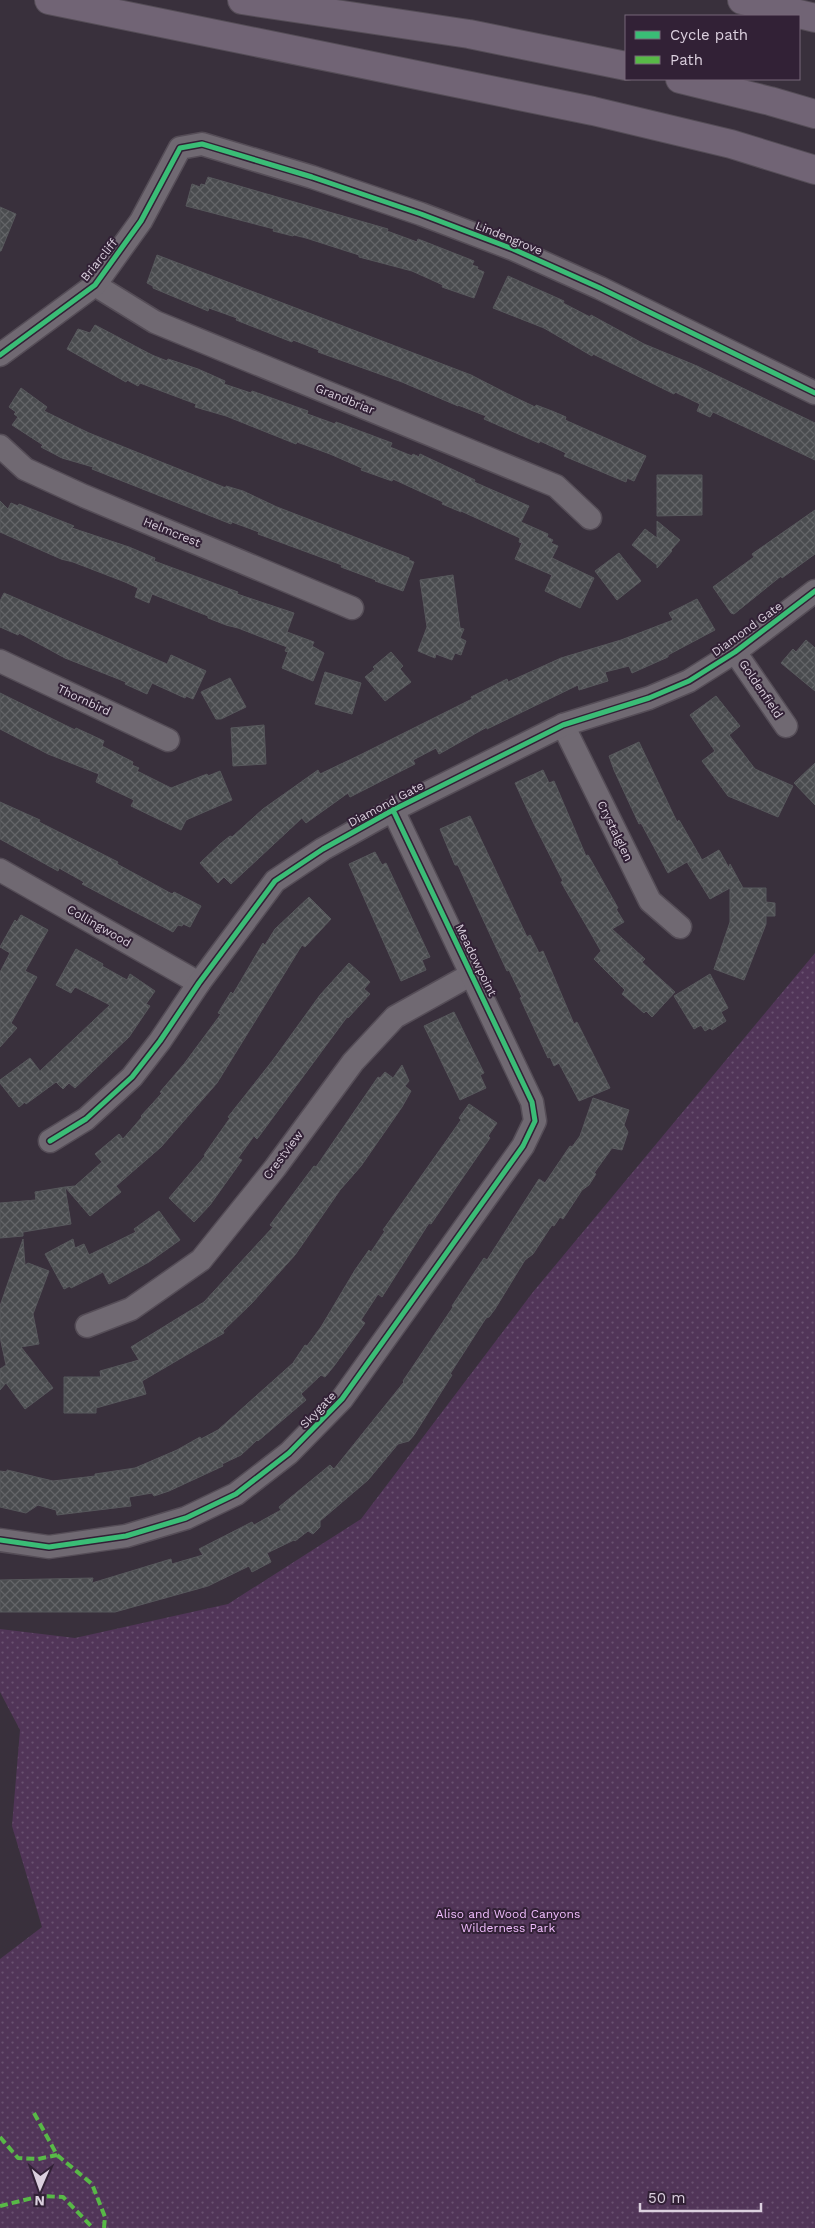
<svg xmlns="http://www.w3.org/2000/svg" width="815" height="2228" viewBox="0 0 815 2228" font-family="'Work Sans',sans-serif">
<defs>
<pattern id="grass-dots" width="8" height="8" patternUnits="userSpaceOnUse" patternTransform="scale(1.25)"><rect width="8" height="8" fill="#513558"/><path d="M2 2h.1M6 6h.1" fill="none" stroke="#695170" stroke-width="1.8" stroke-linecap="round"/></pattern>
<pattern id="building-cross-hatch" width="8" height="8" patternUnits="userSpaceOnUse" patternTransform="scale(1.25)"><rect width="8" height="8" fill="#4a4c4f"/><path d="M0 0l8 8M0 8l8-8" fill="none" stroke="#646568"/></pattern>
</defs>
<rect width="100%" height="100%" fill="#39303c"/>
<!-- grass -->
<polygon fill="url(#grass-dots)" points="815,953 815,2228 0,2228 0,1959 42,1927 12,1826 20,1730 0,1692 0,1629 75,1638 228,1604 361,1519 533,1292"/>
<!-- building -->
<g fill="url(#building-cross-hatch)" stroke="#57585c">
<polygon points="208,177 388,229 387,231 417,242 418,239 474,261 472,265 478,267 477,269 484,272 474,298 442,287 443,285 412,271 359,257 359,255 306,238 294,235 293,236 273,231 274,229 186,206 192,184 200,187 201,184 205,185"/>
<polygon points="0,207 16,214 1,251 0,251"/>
<polygon points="157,255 471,375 506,393 535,407 536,405 552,411 566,417 565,420 646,456 634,481 627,478 626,482 621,480 564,456 566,453 540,441 539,443 484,419 486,416 458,405 458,406 402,382 318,352 319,350 293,340 292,342 236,320 237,318 209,308 208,311 153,288 153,286 147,283"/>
<polygon points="508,276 564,301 563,303 590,317 591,315 644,344 697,366 815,423 815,460 713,412 710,417 697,411 700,404 675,392 674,394 593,354 592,356 544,328 493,308"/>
<polygon points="95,325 152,355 167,361 168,359 198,369 225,381 224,384 251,393 252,391 308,411 307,414 313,416 335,424 336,422 392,443 390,447 412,456 413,454 419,457 420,454 475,480 474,482 529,506 521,522 548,534 547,537 553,540 551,543 558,546 552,558 594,578 580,608 545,591 552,575 515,559 522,543 519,542 520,538 461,511 461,512 442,504 443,502 393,479 392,481 361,470 362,468 330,454 297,442 296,444 226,416 195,407 196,404 140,383 138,386 127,380 126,382 67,349 78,329 90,333"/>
<polygon points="21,388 47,407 44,411 89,433 226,488 226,486 243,491 277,507 409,558 409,560 414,562 403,591 375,581 376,580 341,567 342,565 258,534 259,532 232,522 231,524 92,469 93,467 62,458 41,447 43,445 12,425 18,417 14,414 16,412 9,407"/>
<polygon points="657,475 702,475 702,515 657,516"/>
<polygon points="0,501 8,509 11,503 18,506 19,504 74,526 72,528 129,547 155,558 154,561 238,592 237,594 294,613 287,632 314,642 312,646 324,653 313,681 282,668 288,652 285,651 287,647 238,628 226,625 208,618 208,616 152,594 149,603 135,597 138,588 125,582 73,562 61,559 0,532"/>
<polygon points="815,510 815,554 782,578 781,576 734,614 731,613 713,587 754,557 752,554"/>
<polygon points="657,521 680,540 671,550 672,551 657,568 657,565 632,545 645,529 657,538"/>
<polygon points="619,553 641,581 617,600 595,571"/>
<polygon points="453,575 460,628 464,629 460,638 466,641 461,655 455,653 452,660 436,654 435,658 418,651 427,627 420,580"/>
<polygon points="4,593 167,664 171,655 206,671 193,699 186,696 185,698 152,683 147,694 125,684 126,682 65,658 19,633 18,635 0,627 0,601"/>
<polygon points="697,599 715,630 668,655 668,657 632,673 629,666 605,672 608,681 579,690 578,685 487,729 487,727 439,754 436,748 413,760 415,764 350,797 348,793 306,823 302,818 231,884 224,877 218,883 200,863 220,844 230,836 232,837 263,809 318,770 320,774 360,755 472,699 471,697 507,679 508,682 561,658 621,640 673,620 669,613"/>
<polygon points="806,640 815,648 815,691 781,663 793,649 796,652"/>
<polygon points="391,652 403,666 400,669 411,682 385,701 365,677 375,669 373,667"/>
<polygon points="325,672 361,683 352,714 315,704"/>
<polygon points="230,678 246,707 221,719 216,719 201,692"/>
<polygon points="0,693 75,730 76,728 104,741 102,746 133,762 132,765 139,768 137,771 171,788 207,774 208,776 220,771 232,800 186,820 181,830 131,806 134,800 96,782 99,774 48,754 0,729"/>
<polygon points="716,696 740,726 729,735 755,769 793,786 778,817 728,796 702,761 715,751 690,715"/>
<polygon points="264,725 266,764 233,766 231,728"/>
<polygon points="639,742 677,822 679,820 702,860 719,850 729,868 730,864 743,888 766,888 766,902 775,903 775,916 766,916 766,924 744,980 714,969 730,922 730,888 710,899 687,862 668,873 641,823 639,824 614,770 609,756"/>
<polygon points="815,763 815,805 794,783"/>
<polygon points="543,770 549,783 554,781 586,856 588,855 618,908 616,909 624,922 612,929 645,959 642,962 675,992 652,1017 646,1011 644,1013 622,994 625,990 594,959 601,951 561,882 563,881 534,824 515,783"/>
<polygon points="0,802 40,820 39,822 118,862 117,864 172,894 174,892 201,906 190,927 183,924 182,926 178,925 173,932 82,884 84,882 59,868 58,871 0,839"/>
<polygon points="470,816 527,937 530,935 539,953 543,951 574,1024 577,1022 610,1088 579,1101 559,1063 554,1066 550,1057 548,1058 520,998 522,997 509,970 507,971 458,865 455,865 440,829"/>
<polygon points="375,852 382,865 386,863 430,957 422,960 426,970 401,981 349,864"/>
<polygon points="309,897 331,919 305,947 302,945 217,1083 161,1147 116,1186 121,1192 90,1216 65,1187 75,1186 102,1162 95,1154 119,1134 123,1139 142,1117 141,1116 162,1093 160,1092 184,1064 221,1014 218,1013 231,992 233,994 263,943 265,945 275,929"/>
<polygon points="21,915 48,930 25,971 37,977 11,1023 17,1028 0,1047 0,972 10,953 0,947 15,920 17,922"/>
<polygon points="76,949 103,964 102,966 127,980 130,974 155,991 146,1004 150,1006 129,1037 75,1088 69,1083 63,1089 56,1082 26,1104 25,1102 19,1107 0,1083 0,1080 30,1058 40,1071 110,1005 75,987 71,993 56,985"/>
<polygon points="349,963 370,982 364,989 370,994 348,1018 347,1017 257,1139 254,1136 238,1158 242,1160 210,1205 194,1222 169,1198 205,1156 204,1155 230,1118 228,1117 273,1060 320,995"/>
<polygon points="710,974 728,1008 721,1012 726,1021 712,1030 710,1028 705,1031 701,1025 694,1029 674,996"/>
<polygon points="454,1012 484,1073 480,1075 486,1088 460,1100 424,1026"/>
<polygon points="402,1065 409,1081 405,1086 411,1091 402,1107 361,1166 340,1190 295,1255 252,1303 223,1331 224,1333 142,1381 146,1394 96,1408 96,1413 64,1413 64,1377 101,1377 100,1371 139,1360 131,1347 204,1302 273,1227 270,1225 314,1166 316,1167 378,1077 380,1078 385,1072 393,1078"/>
<polygon points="593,1098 629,1110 624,1125 628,1132 622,1150 612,1148 594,1173 596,1174 589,1185 582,1190 563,1219 560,1217 554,1226 552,1225 533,1254 525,1260 495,1309 489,1317 486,1318 450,1374 452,1375 414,1435 409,1441 398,1444 368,1480 320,1521 320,1527 313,1534 308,1531 295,1541 294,1540 267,1553 271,1562 252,1572 249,1566 208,1586 115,1612 0,1612 0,1580 93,1578 92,1583 171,1559 172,1564 203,1555 199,1549 252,1522 254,1525 281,1510 279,1507 330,1465 334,1469 404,1382 403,1381 453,1307 452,1306 484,1258 487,1260 539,1179 545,1183 570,1146 572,1147 580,1136"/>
<polygon points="469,1104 497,1123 488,1136 490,1138 431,1224 429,1223 382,1297 378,1294 361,1320 365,1323 334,1366 325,1377 321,1375 301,1394 306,1400 258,1441 257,1440 241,1455 222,1464 223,1466 169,1491 154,1496 152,1493 129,1497 131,1506 57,1515 56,1510 38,1505 26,1513 0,1507 0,1471 7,1472 7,1470 53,1481 95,1476 95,1474 135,1468 177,1450 200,1437 201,1439 218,1430 293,1363 305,1345 307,1346 321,1327 355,1270 369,1250 371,1252 385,1231 383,1230 461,1120 459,1118"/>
<polygon points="65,1187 71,1224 23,1232 23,1236 0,1238 0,1203 36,1200 35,1192"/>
<polygon points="159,1211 180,1240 149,1262 109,1284 103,1272 71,1288 70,1286 64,1289 45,1254 73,1239 75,1248 84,1244 89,1255 136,1232 134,1229"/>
<polygon points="23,1239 25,1265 28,1263 49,1271 33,1314 39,1344 21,1347 53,1388 25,1409 6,1383 0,1390 0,1369 6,1365 0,1337 0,1306"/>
</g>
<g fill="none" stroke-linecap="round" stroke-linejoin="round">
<defs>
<g id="minor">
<polyline points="95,285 155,322 556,486 590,518"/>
<polyline points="0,355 95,285 141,221 180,148 202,144 312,177 421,214 513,249 600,288 815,393"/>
<polyline points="0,446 25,469 84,496 352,608"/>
<polyline points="735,652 786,726"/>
<polyline points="0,661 168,740"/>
<polyline points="563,725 650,901 680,927"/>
<polyline points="0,870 199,983"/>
<polyline points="50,1141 86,1119 132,1077 160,1041 199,983 275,881 323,849 393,810 563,725 649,698 689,681 735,652 815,591"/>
<polyline points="87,1326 131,1309 201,1260 275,1168 353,1062 395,1017 472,974"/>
<polyline points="0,1540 49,1547 126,1536 186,1518 236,1494 289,1453 342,1399 523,1146 535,1121 532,1102 393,810"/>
</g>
<g id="highway">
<polyline points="49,0 593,111 731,144 815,170"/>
<polyline points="242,0 469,34 626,66"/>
<polyline points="742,0 815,18"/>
<polyline points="680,79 770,101 815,114"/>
</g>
</defs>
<!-- minor casing -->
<use href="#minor" stroke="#554d57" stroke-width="25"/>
<!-- highway casing -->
<use href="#highway" stroke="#554d57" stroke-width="30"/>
<!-- minor -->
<use href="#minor" stroke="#706972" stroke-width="22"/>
<!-- highway -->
<use href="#highway" stroke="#716475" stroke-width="28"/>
<!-- quiet -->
<g stroke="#58b947" stroke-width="4" stroke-dasharray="8 4" stroke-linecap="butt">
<polyline points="34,2113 57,2155 92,2184 105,2217 104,2228"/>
<polyline points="0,2137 18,2158 38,2159 57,2155"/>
<polyline points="0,2206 41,2196 63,2197 93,2228"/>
</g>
<defs>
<g id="cycleway">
<polyline points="0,355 95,285 141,221 180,148 202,144 312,177 421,214 513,249 600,288 815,393"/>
<polyline points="50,1141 86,1119 132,1077 160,1041 199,983 275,881 323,849 393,810 563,725 649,698 689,681 735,652 815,591"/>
<polyline points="0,1540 49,1547 126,1536 186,1518 236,1494 289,1453 342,1399 523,1146 535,1121 532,1102 393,810"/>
</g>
</defs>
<!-- cycleway casing -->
<use href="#cycleway" stroke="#322136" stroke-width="8"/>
<!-- cycleway -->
<use href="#cycleway" stroke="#3abd76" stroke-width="5"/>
</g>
<g text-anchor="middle" stroke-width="4" stroke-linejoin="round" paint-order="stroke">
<!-- street labels -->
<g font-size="12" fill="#dbd0de" stroke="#322136">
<text transform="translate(509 238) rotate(22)" y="4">Lindengrove</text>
<text transform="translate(99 260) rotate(-51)" y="4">Briarcliff</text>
<text transform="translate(345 399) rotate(22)" y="4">Grandbriar</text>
<text transform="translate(172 532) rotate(22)" y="4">Helmcrest</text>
<text transform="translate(747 629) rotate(-36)" y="4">Diamond Gate</text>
<text transform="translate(761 689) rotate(56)" y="4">Goldenfield</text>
<text transform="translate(84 700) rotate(25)" y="4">Thornbird</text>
<text transform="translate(386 804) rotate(-28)" y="4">Diamond Gate</text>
<text transform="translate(615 831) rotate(64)" y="4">Crystalglen</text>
<text transform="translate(99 926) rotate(30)" y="4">Collingwood</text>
<text transform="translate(476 960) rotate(64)" y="4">Meadowpoint</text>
<text transform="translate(283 1155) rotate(-53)" y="4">Crestview</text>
<text transform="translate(318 1410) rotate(-46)" y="4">Skygate</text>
</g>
<!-- park labels -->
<g font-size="12" fill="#f2beff" stroke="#322136">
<text x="508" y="1918">Aliso and Wood Canyons<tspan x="508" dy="14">Wilderness Park</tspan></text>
</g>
</g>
<!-- legend -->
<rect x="625" y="15" width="175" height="65" fill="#322136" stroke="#766779"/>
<rect x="635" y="31" width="25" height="8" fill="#3abd76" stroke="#766779"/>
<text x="670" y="40" font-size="15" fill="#dbd0de">Cycle path</text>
<rect x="635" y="56" width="25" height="8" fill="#58b947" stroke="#766779"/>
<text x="670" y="65" font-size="15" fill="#dbd0de">Path</text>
<!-- north arrow -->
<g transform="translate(40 2188) rotate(182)" stroke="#322136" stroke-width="4" paint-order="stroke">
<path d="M0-4L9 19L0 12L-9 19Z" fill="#dbd0de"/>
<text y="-8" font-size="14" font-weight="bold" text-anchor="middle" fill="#dbd0de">N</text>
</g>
<!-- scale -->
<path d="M640 2203v8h121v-8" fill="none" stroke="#dbd0de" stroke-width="2.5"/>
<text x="648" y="2203" font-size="15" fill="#dbd0de" stroke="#322136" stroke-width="4" paint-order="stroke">50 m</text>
</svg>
